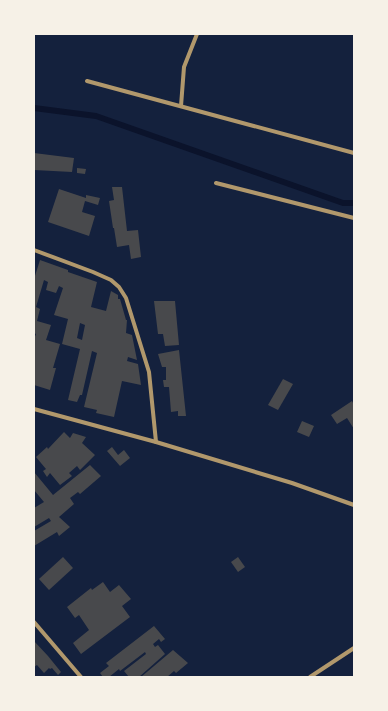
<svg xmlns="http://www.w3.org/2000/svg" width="388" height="711" viewBox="0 0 388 711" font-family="'Public Sans',sans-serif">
<rect width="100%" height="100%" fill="#14213d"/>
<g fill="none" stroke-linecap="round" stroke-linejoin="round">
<!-- stream -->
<polyline stroke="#0b132b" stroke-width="6" points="34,108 96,116 343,203 354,203"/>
</g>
<!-- building -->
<g fill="#48494c" fill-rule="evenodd">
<polygon points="34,153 74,158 72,172 34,170"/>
<polygon points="77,168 86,169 85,174 77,173"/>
<polygon points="112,187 122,187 127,231 138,230 141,257 131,259 129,245 117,247 114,228 113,228 109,201 114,200"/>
<polygon points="59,189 86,198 86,195 100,198 98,205 85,201 82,212 95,216 89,236 48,222"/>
<path d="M40,260L68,270V272L97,282L91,307L106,311L111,291L118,295V299H120L126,320H127L126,333L132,335L137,360L128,357L127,361L138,364L141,385L122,381L114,417L96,413L97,410L84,407L97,353L92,351L82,395H80L77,402L68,400L80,349L62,344L68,319L54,315L63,288L59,286L56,293L46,290L48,282L44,280L36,307L40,309L37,321L51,325L46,340L60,344L53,368H56L50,390L34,385V339L36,334L34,333V279ZM80,323L85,325L82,340L77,338Z"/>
<polygon points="154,301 175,301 179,345 165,346 163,334 158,334"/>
<polygon points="179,350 186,416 178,416 178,411 171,412 169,387 164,387 163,380 166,380 166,367 162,367 158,354"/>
<polygon points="283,379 293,384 278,410 268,405"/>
<polygon points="352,401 353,403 354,402 354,429 347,418 337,424 331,415"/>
<polygon points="302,421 314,426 309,437 297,432"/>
<polygon points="64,432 70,438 73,433 86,437 82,443 95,455 80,470 77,466 69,473 72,476 60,485 50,473 47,477 43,471 46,469 36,457 47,447 48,449"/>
<polygon points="112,447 118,455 124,450 130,458 120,466 107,451"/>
<polygon points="90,465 101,476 80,494 78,492 70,498 74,504 59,517 70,527 59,536 57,532 34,546 34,531 51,521 49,518 34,527 34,508 44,502 34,490 34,472 53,495"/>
<polygon points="63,557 73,568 49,590 39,579"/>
<polygon points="238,557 245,567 238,572 231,562"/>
<polygon points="103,582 110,592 119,585 131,599 122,606 130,617 81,654 73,643 89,630 79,615 75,618 67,607 91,588 92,590"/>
<polygon points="154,626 165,639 161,642 159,639 153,644 155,647 158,645 165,654 139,677 129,677 124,671 146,654 145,652 120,671 119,669 109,677 103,677 100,673 109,666 106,663"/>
<polygon points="34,641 48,656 61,672 58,675 52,668 50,669 49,668 44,673 37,665 34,667"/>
<polygon points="173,650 188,663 176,673 174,671 167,677 141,677"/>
</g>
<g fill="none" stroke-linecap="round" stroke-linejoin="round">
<!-- minor -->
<g stroke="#b1986c" stroke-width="4">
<polyline points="87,81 354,153"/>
<polyline points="181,106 184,67 197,34"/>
<polyline points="216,183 354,218"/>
<polyline points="34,250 93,272 111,280 119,287 126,298 149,372 156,442"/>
<polyline points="34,409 156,442 292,483 354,505"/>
<polyline points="34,622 81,677"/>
<polyline points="310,677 354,648"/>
</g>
</g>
<!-- border -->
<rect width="388" height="711" fill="none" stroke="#f6f1e7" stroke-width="70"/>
</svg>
